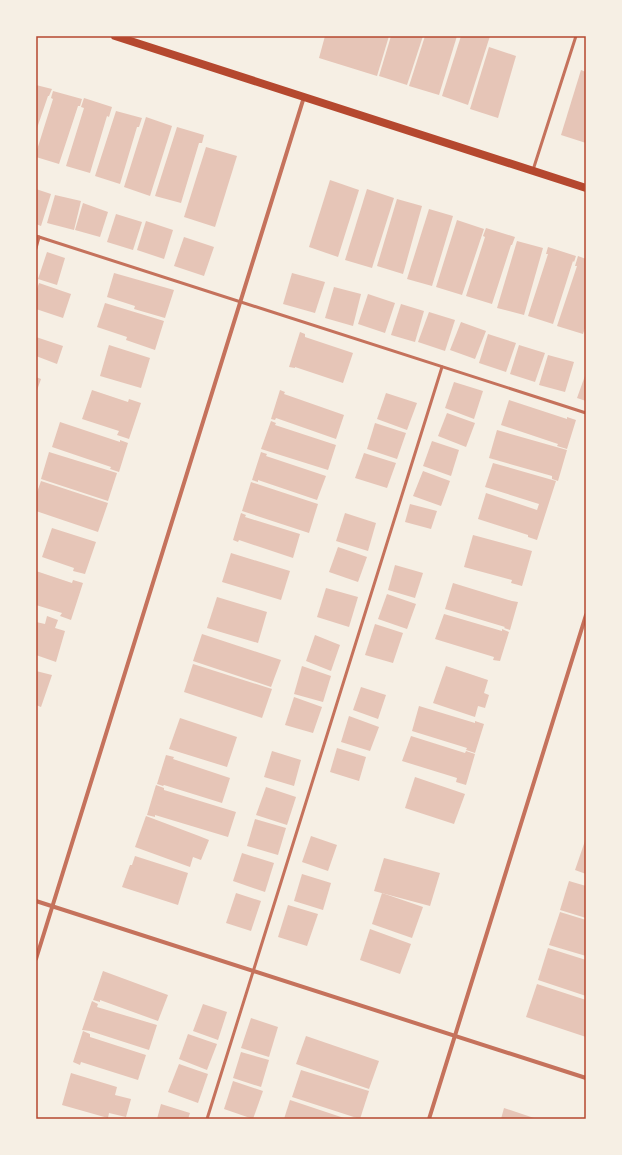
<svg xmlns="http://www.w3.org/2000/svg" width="622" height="1155" viewBox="0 0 622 1155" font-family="Arial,sans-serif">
<rect width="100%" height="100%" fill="#f6efe4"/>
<!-- building -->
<g fill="#e6c5b7">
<polygon points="325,36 389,36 377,76 319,58"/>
<polygon points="391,36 423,36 407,85 379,76"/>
<polygon points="425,36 457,36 439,95 409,86"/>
<polygon points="461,36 490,36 468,105 442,96"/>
<polygon points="489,47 516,56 498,118 470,109"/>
<polygon points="581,70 586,72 586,143 561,135"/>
<polygon points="36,85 52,89 49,96 48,96 36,131"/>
<polygon points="53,91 82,99 80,106 78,106 59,164 36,157 36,153 53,99 51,98"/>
<polygon points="84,98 112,107 109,117 107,116 90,173 66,166 84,108 81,107"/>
<polygon points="116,111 142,118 139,127 137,127 120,184 95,176"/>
<polygon points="146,117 172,126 150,196 124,187"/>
<polygon points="177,127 204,135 202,143 199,143 181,203 155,196"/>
<polygon points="206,147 237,156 215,227 184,217"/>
<polygon points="330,180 359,190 338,257 309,247"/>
<polygon points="36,189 51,194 41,226 36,224"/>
<polygon points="367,189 394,198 372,268 345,260"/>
<polygon points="55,195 81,201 74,230 47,223"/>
<polygon points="397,199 422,206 403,274 377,266"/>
<polygon points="83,203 108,212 100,237 75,230"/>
<polygon points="429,209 453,216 432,286 407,279"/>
<polygon points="116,214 142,222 133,250 107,242"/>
<polygon points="457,220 484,229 462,295 436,287"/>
<polygon points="146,221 173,230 164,259 137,250"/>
<polygon points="486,228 515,237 512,245 511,245 492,304 466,296 485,237 483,236"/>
<polygon points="184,237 214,247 204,276 174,266"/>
<polygon points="517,241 543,248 524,315 497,308"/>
<polygon points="548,247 576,256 574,262 573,261 553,324 528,316 548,254 546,254"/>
<polygon points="47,252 65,258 57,285 38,279"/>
<polygon points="578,256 586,259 586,325 583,334 557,326 577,266 575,266"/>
<polygon points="114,273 174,290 165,318 134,309 135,306 107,297"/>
<polygon points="292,273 325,282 315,313 283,304"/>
<polygon points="39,283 71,294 63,318 36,309 36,292"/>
<polygon points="334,287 361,294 353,326 325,318"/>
<polygon points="368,294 395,303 385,333 358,324"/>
<polygon points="105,303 164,321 155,350 126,340 127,337 97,327"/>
<polygon points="401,304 424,311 415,342 391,335"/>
<polygon points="429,312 455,320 445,351 418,342"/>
<polygon points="461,322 486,331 475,359 450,350"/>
<polygon points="300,332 305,334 305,337 353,353 343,383 295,367 295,368 289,367"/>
<polygon points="488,334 516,343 506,372 479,363"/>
<polygon points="36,337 63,346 57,364 36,356"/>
<polygon points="109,345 150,358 141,388 100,376"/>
<polygon points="519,345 545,353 535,382 510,374"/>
<polygon points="548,355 574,362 565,392 539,385"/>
<polygon points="586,373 586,401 577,398"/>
<polygon points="36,377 41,379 36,393"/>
<polygon points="454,382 483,391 474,419 445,408"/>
<polygon points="92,390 128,402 129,399 141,403 129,439 117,435 119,431 82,419"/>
<polygon points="280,390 285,392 284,394 344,415 336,439 276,418 275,420 271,419"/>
<polygon points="386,393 417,403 407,430 377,419"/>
<polygon points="509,400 567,419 567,417 576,420 567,449 557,446 558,444 501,425"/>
<polygon points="447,413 475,423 466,447 438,436"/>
<polygon points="271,421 276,423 275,425 336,445 328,470 261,449"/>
<polygon points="60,422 120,442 120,440 128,443 119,472 110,469 111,467 52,447"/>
<polygon points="375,423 406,433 397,459 367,449"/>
<polygon points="497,430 567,450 558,481 552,479 552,476 489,458"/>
<polygon points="432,441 459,450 451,476 423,466"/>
<polygon points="49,452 117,473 108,501 41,479"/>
<polygon points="261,452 267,454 266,456 326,476 317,500 258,480 258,482 252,480"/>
<polygon points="364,453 396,463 387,488 355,478"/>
<polygon points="493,463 556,481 537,540 528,537 528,535 478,519 486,493 537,510 539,504 485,487"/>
<polygon points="423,471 450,481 441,506 413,496"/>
<polygon points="41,481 108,503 98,532 36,511 36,495"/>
<polygon points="251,482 318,504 309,533 242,511"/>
<polygon points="410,504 437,511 431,529 405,522"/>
<polygon points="241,513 246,515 245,517 300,534 293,558 239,540 238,542 233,540"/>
<polygon points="345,513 376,523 368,551 336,541"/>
<polygon points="52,528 96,542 85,574 73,571 74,568 42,557"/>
<polygon points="473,535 532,551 522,586 511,583 512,580 464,567"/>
<polygon points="338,547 367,557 358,582 329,572"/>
<polygon points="231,553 290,571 281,600 222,582"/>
<polygon points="395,565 423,573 415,598 388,590"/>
<polygon points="36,571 72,583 73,580 83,583 71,620 60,616 62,613 36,605"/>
<polygon points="453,583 512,601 518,602 510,630 504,628 505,627 445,609"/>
<polygon points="326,588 358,597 349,627 317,617"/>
<polygon points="387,594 416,604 407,629 378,619"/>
<polygon points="217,597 267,612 258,643 207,628"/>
<polygon points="444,614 502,631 502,629 509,632 500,661 493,660 494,657 435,639"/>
<polygon points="47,616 58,620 55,628 65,631 56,662 36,655 36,622 45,624"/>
<polygon points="375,624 403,633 393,663 365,655"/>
<polygon points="202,634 281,660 271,687 193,661"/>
<polygon points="315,635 340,645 331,671 306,661"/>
<polygon points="193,664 272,689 262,718 184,692"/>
<polygon points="302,666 331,676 323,702 294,694"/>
<polygon points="446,666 488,680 484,693 489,695 485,708 478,706 475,717 433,703"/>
<polygon points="36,671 52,675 41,707 36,705"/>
<polygon points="361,687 386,695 378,719 353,710"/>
<polygon points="294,697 322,707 313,733 285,725"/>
<polygon points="419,706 475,723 475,721 484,724 475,753 466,750 467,748 412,731"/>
<polygon points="349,716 379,727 370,751 341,742"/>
<polygon points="180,718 237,737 227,767 169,749"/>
<polygon points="411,736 465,753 466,751 475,754 466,785 456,782 457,778 402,761"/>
<polygon points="337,748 366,757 359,781 330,772"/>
<polygon points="272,751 301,760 294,786 264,777"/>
<polygon points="166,755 174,757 173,759 230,778 222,803 164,785 163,786 157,784"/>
<polygon points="415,777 465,794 454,824 405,808"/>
<polygon points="156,785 164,788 164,790 236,812 228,837 155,815 155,817 147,815"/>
<polygon points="266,787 296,797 287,825 256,815"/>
<polygon points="146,816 199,836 209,840 201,860 193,857 190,867 135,847"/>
<polygon points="255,819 286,828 278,855 247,846"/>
<polygon points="311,836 337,845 328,871 302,862"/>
<polygon points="586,838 586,874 575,870"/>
<polygon points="242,853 274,863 265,892 233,881"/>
<polygon points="135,856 188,873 178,905 122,887 130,865 132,865"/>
<polygon points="384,858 440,873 430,906 374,891"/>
<polygon points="302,874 331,883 323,910 294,901"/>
<polygon points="569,881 586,886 586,918 560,910"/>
<polygon points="236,893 261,901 251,931 226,923"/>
<polygon points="382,893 423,907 412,938 372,924"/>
<polygon points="288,905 318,914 307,946 278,937"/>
<polygon points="560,912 586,920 586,956 549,945"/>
<polygon points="370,929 411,944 400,974 360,960"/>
<polygon points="548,948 586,960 586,996 538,980"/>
<polygon points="103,971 168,995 158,1021 100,1000 100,1002 93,1000"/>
<polygon points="537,984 586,1000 586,1037 526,1017"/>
<polygon points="92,1001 98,1004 97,1007 157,1025 149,1050 90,1031 82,1030"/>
<polygon points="203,1004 227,1012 218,1040 193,1031"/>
<polygon points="251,1018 278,1027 269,1057 241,1048"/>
<polygon points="83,1031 90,1034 90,1037 146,1055 138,1080 81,1062 80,1065 73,1062"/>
<polygon points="188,1034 217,1044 207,1070 179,1059"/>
<polygon points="306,1036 379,1061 369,1089 296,1064"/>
<polygon points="241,1052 269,1060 261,1087 233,1078"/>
<polygon points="179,1064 208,1074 198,1103 168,1092"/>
<polygon points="301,1070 369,1091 360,1119 292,1097"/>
<polygon points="71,1073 117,1087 115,1095 131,1099 126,1117 109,1113 108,1118 62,1105"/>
<polygon points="233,1081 263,1091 253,1119 224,1109"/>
<polygon points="290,1100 347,1119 284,1119"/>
<polygon points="161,1104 190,1113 188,1119 157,1119"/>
<polygon points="504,1108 537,1119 501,1119"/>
</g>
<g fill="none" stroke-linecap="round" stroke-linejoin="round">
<!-- service -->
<g stroke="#c5725c" stroke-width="3">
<polyline points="533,170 576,36"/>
<polyline points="36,236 586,413"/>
<polyline points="36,248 39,237"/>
<polyline points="207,1119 442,367"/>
</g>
<!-- minor -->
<g stroke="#c5725c" stroke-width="4">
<polyline points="36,901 586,1078"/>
<polyline points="36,959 304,97"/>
<polyline points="429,1119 586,615"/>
</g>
<!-- secondary -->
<polyline stroke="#b5482f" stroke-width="8" points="115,36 586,188"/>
</g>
<!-- border -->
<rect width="622" height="1155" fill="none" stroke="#f6efe4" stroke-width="74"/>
<rect x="37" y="37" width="548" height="1081" fill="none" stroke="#b5482f" stroke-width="1.5"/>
</svg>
